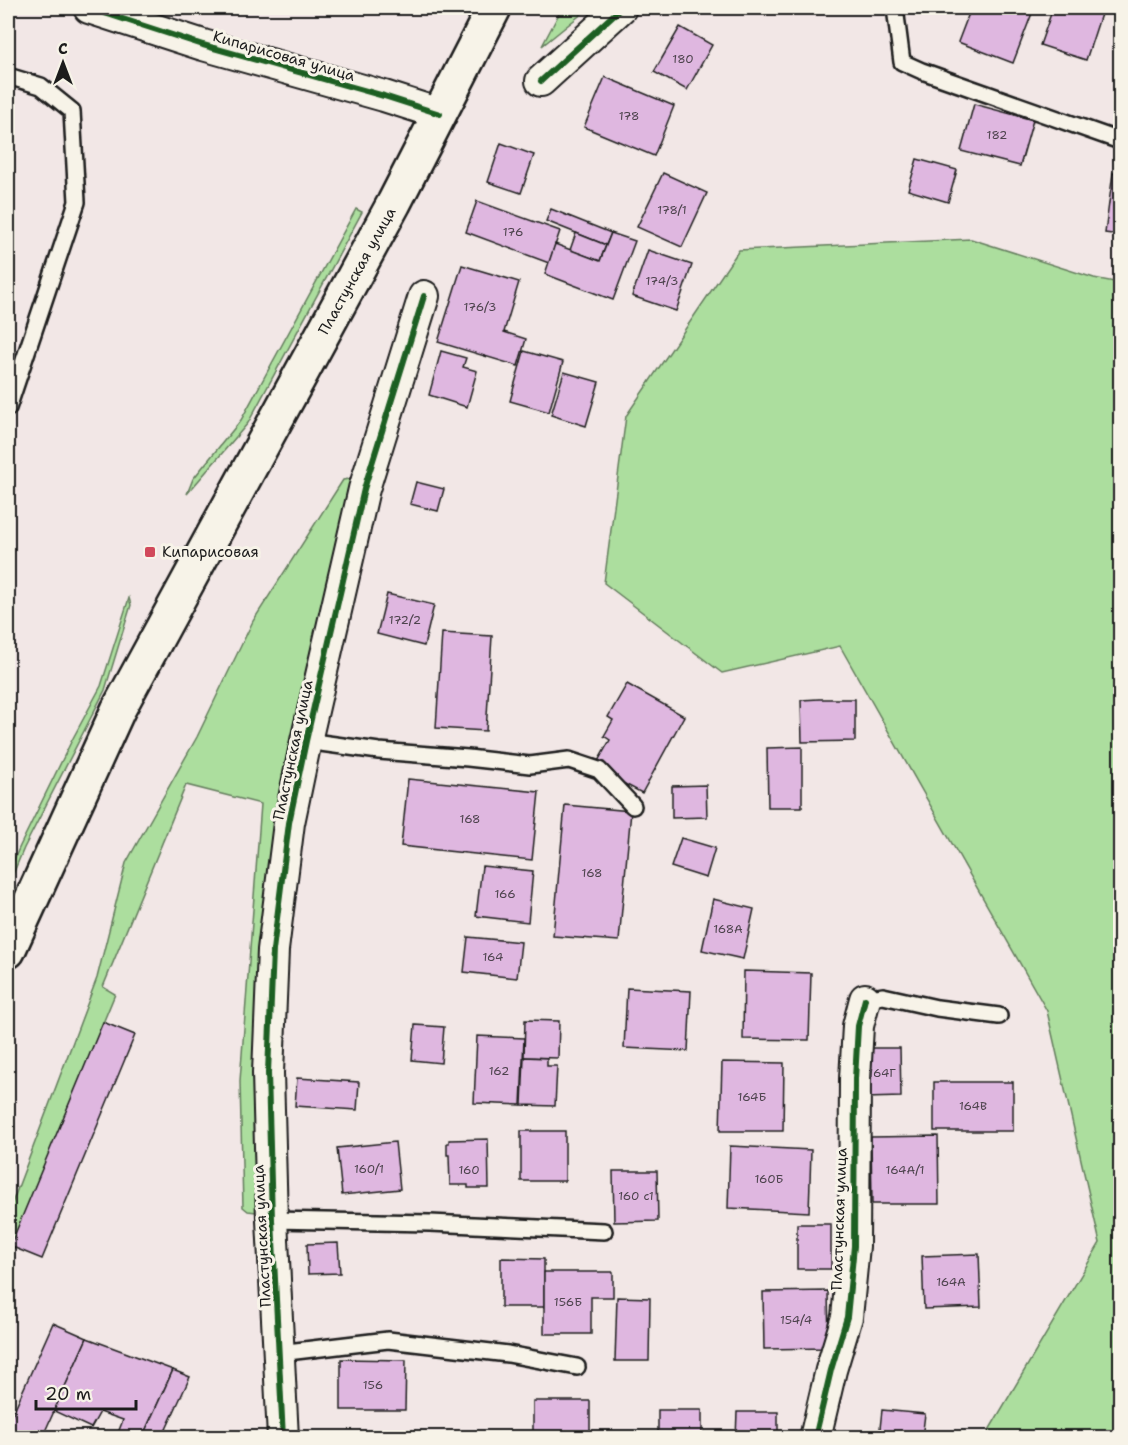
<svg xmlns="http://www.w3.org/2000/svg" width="1128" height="1445" viewBox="0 0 1128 1445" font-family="'Shantell Sans',sans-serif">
<rect width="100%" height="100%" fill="#f2e7e6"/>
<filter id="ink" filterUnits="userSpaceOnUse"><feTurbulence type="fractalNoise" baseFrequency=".0167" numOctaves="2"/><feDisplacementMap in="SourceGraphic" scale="12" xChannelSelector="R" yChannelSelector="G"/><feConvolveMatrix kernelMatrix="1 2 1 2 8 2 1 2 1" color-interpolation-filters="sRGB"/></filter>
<g filter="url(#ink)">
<!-- green -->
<g fill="#acde9e" stroke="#647d5d" stroke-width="1.5">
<polygon points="562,8 589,8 542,46"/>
<polygon points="356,209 362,212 248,423 187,494 193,479 241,420"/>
<polygon points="971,239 1094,278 1120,283 1120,1437 985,1437 1100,1243 1047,1011 840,646 722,673 604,583 626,416 739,250"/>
<polygon points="349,479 353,483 296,722 262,1207 256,1212 248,1211 243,1207 240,1081 261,804 186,785 103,987 115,994 8,1253 8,1214 97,978 126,863 197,737 253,621 343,480"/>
<polygon points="129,598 131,605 105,690 24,848 8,886 8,873 20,846 72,740 101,686"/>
</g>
<!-- building -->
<g fill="#dfb7e0" stroke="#1c1c1c" stroke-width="1.5">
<polygon points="971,8 1034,8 1013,63 958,42"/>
<polygon points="1053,8 1103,8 1086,60 1040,45"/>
<polygon points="680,27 712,45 687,90 654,72"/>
<polygon points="605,77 674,106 654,156 584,127"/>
<polygon points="974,104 1033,120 1020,166 961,151"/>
<polygon points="501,143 534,155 521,193 488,182"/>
<polygon points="917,159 957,170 948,202 908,190"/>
<polygon points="663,173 707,193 682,247 637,227"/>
<polygon points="1113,173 1120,174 1120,235 1105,233"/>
<polygon points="477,201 560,231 549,263 466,232"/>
<polygon points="551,209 611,233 606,245 546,221"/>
<polygon points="576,233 606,245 600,261 570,250"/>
<polygon points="611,233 635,241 613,300 545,274 555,244 600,261"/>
<polygon points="648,250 692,265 676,311 632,296"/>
<polygon points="462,265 519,282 504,332 526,339 518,366 438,342"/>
<polygon points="441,351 466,358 463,367 477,371 467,407 429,395"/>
<polygon points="524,351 563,362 549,412 510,401"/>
<polygon points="564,372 599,382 586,426 551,415"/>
<polygon points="416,482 444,489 438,511 410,504"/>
<polygon points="387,594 434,605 424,646 377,634"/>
<polygon points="442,633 492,636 486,731 436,728"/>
<polygon points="627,684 684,716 642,793 602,772 597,763 610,740 604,736 613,720 608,717"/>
<polygon points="819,699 855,699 855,741 802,742 801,700"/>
<polygon points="802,747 802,807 768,807 767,748"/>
<polygon points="408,779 539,792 532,860 401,846"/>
<polygon points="706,785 707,817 672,818 672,786"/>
<polygon points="565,805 631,811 619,941 553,936"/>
<polygon points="681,838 715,848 706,878 671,867"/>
<polygon points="482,866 533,871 528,922 476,916"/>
<polygon points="713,899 754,909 743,959 702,950"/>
<polygon points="468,937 521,942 517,978 464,972"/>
<polygon points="744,971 811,973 809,1040 743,1039"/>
<polygon points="627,988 691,991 688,1051 624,1048"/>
<polygon points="525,1020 559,1021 558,1058 524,1057"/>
<polygon points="103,1022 135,1035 42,1259 10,1246"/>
<polygon points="415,1025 444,1027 441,1063 412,1060"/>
<polygon points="477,1036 524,1038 521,1105 474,1103"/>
<polygon points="864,1048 900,1048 901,1097 865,1098"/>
<polygon points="524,1057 547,1058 547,1066 557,1066 555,1106 522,1105"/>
<polygon points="722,1062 784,1063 783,1131 720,1131"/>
<polygon points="297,1078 359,1082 357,1110 295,1106"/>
<rect x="934" y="1082" width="79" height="49"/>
<rect x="521" y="1131" width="44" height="50"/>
<polygon points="938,1136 939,1204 872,1204 871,1137"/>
<polygon points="488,1139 489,1188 468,1188 468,1185 450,1185 449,1155 447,1155 447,1143 449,1143 449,1140"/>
<polygon points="395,1142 400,1189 342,1195 337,1148"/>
<polygon points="730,1146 811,1150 809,1212 728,1208"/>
<polygon points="613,1171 657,1171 658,1221 614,1222"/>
<rect x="797" y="1224" width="34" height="45"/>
<polygon points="338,1243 340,1273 308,1274 307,1244"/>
<polygon points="979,1254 981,1307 924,1309 922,1256"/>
<polygon points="501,1258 544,1259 544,1307 501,1307"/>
<polygon points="544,1272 613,1272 613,1297 591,1297 591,1334 544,1334"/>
<polygon points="828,1291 829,1348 764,1349 763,1292"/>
<polygon points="617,1297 650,1298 649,1361 615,1361"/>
<polygon points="53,1323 87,1338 42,1438 8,1438 8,1424"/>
<polygon points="87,1338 173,1370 142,1438 116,1438 123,1420 100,1412 91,1428 54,1411"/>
<polygon points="341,1359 406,1360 405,1410 341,1410"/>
<polygon points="173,1370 190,1377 162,1438 142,1438"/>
<rect x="533" y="1401" width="57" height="37"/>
<rect x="658" y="1410" width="44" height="28"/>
<polygon points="882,1410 925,1414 922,1438 879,1438"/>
<polygon points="737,1412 778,1412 778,1438 736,1438"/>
</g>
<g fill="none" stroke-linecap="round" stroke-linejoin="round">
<defs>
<g id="service">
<polyline points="895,8 902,62 922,71 1120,141"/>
<polyline points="8,76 41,86 72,111 77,202 8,408"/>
<polyline points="306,741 379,751 468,758 530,765 569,760 599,770 633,806"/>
<polyline points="865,999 883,996 937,1008 999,1016"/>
<polyline points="272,1220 430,1223 604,1231"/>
<polyline points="279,1353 388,1340 508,1354 577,1367"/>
</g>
<g id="minor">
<polyline points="89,8 203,45 384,96 440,114"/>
<polyline points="541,81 621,8"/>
<polyline points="283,1438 272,1220 268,1073 273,950 289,823 306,741 364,489 424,296"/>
<polyline points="815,1438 831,1370 847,1317 854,1246 855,1079 858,1026 865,999"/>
</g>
<polyline id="secondary" points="8,951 118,710 394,203 494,8"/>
</defs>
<!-- service casing -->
<use href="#service" stroke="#1c1c1c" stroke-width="20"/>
<!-- minor casing -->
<use href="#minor" stroke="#1c1c1c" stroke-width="34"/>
<!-- secondary casing -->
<use href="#secondary" stroke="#1c1c1c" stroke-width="38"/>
<!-- service -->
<use href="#service" stroke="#f7f3e8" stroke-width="15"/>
<!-- minor -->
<use href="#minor" stroke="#f7f3e8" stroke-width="30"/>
<!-- secondary -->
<use href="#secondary" stroke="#f7f3e8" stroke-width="33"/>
<defs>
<g id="cycleway">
<polyline points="89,8 203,45 384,96 440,114"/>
<polyline points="541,81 621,8"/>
<polyline points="283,1438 272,1220 268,1073 273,950 289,823 306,741 364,489 424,296"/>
<polyline points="815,1438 831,1370 847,1317 854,1246 855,1079 858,1026 865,999"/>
</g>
</defs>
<!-- cycleway casing -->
<use href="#cycleway" stroke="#f7f3e8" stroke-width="10"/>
<!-- cycleway -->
<use href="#cycleway" stroke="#1b5e20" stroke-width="6"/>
</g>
</g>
<!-- markers -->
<rect fill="#d1495b" stroke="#f7f3e8" stroke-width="2" x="144" y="546" width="12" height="12" rx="3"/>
<g text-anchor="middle" stroke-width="6" stroke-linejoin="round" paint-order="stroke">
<!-- number labels -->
<g font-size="12" fill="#4d434d">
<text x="683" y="63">180</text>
<text x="629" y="120">178</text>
<text x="997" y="139">182</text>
<text x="672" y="214">178/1</text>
<text x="513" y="236">176</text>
<text x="662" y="285">174/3</text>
<text x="480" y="311">176/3</text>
<text x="405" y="624">172/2</text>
<text x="470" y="823">168</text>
<text x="592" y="877">168</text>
<text x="505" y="898">166</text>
<text x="728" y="933">168А</text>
<text x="493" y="961">164</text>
<text x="499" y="1075">162</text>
<text x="882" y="1077">164Г</text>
<text x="752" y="1101">164Б</text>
<text x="973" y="1110">164В</text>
<text x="369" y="1173">160/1</text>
<text x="469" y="1174">160</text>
<text x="905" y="1174">164А/1</text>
<text x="769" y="1183">160Б</text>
<text x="636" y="1200">160 c1</text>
<text x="951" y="1286">164А</text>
<text x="568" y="1306">156Б</text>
<text x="796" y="1324">154/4</text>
<text x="373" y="1389">156</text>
</g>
<!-- street labels -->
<g font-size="15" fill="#1c1c1c" stroke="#f7f3e8">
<text transform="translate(284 56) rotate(16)" y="5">Кипарисовая улица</text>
<text transform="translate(357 271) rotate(-61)" y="5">Пластунская улица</text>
<text transform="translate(293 750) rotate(-78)" y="5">Пластунская улица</text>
<text transform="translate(839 1219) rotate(-88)" y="5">Пластунская улица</text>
<text transform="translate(262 1236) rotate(-93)" y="5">Пластунская улица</text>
</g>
<!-- poi labels -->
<g font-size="15" fill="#1c1c1c" stroke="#f7f3e8" text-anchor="start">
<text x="162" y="557">Кипарисовая</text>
</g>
</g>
<!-- margin -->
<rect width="1128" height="1445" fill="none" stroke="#f7f3e8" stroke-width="30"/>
<rect x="15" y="15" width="1098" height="1415" fill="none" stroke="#1c1c1c" stroke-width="2" filter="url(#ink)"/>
<!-- north arrow -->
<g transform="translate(63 63)" stroke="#f7f3e8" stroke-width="4.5" paint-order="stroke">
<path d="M0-4.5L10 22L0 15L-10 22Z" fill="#1c1c1c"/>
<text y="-9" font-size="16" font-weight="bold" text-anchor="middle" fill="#1c1c1c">С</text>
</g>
<!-- scale -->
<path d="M36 1400v9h100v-9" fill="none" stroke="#1c1c1c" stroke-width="3"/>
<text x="45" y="1400" font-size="18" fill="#1c1c1c" stroke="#f7f3e8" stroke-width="4.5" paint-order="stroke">20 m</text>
</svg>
